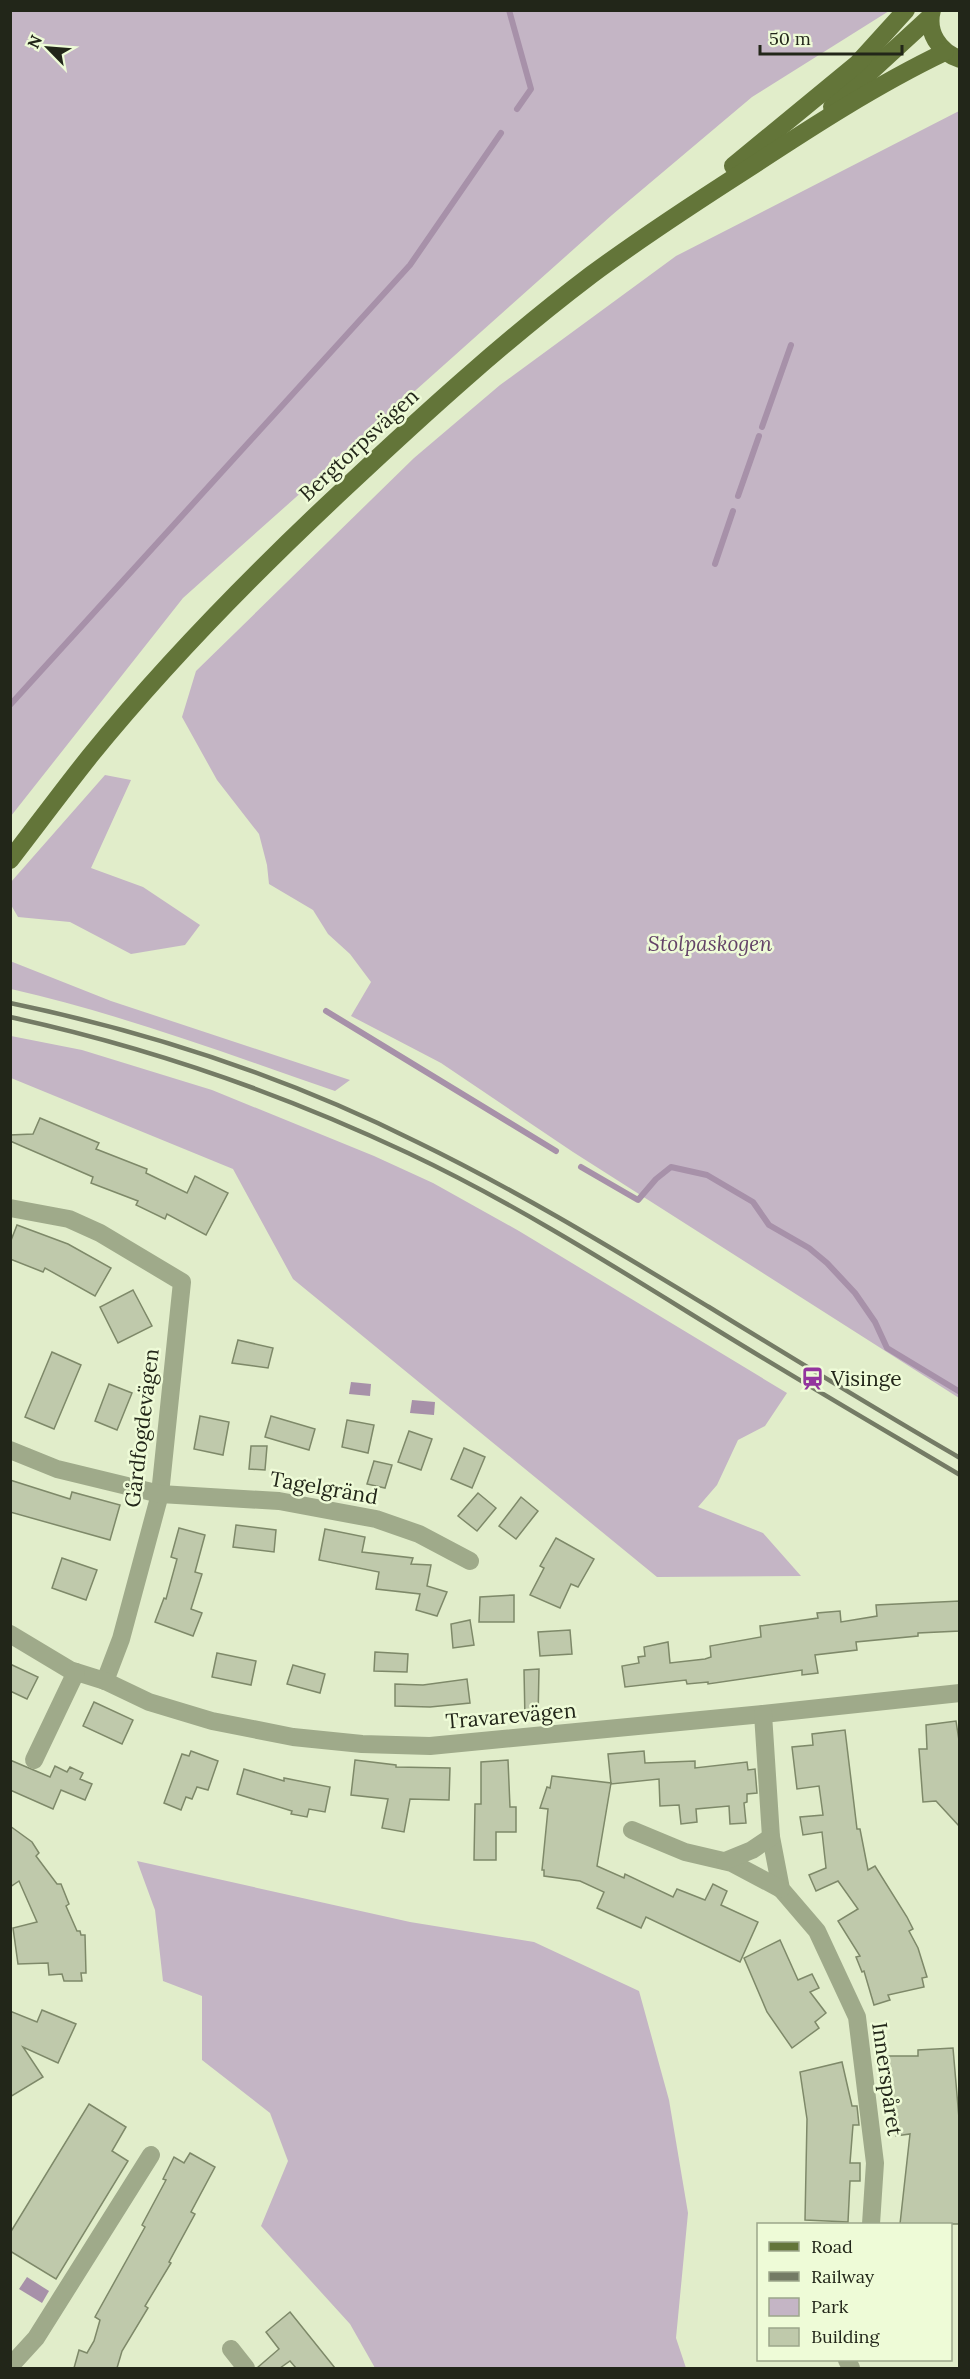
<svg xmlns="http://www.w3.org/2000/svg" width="970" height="2379" viewBox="0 0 970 2379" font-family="Lora,serif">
<rect width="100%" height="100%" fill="#e1edca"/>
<!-- green -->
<g fill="#c4b5c5">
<polygon points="10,11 11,10 889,11 752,97 612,215 183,598 11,816"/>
<polygon points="959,111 959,1398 573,1152 441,1063 351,1016 371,982 350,954 328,934 313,910 269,884 267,865 259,834 217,780 182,717 196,671 414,458 500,385 676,256"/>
<polygon points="105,775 131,780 91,868 143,887 200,925 185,945 131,954 70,922 18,917 11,905 11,882"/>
<path d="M10,961L111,1001L350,1080L335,1091C228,1054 121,1014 11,989Z"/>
<polygon points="11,1036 82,1050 212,1090 374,1156 433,1183 519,1231 787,1393 765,1426 738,1440 717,1485 698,1507 763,1533 801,1576 657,1577 293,1279 233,1169 11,1078"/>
<polygon points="137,1861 410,1922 534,1942 639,1991 669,2100 688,2213 676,2338 686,2368 375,2368 350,2324 261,2226 288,2161 270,2113 202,2060 202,1996 163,1981 155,1910"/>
</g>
<!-- water -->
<g fill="#a791a9">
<polygon points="351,1382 371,1384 370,1396 349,1394"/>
<polygon points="412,1400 435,1402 434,1415 410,1413"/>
<polygon points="27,2277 49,2291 42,2303 19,2289"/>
</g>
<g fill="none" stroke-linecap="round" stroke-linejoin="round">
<!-- stream -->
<g stroke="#a791a9" stroke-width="6">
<polyline points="509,10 531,89 517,109"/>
<polyline points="762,427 791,345"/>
<polyline points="738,496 759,436"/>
<polyline points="715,564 733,511"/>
<polyline points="10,705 410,265 501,133"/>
<polyline points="326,1011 556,1151"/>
<polyline points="581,1167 638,1200 656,1179 671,1167 707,1175 753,1202 769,1225 809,1248 827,1263 855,1293 875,1322 887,1348 960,1392"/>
</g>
</g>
<!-- building -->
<g fill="#bfc9ab" stroke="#7e8969" stroke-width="1.5">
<polygon points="40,1118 99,1143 96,1149 147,1169 146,1173 187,1193 195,1176 228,1193 206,1235 167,1214 165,1219 136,1205 138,1201 91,1183 93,1177 10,1141 10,1135 33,1134"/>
<polygon points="17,1225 68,1244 111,1268 95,1296 45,1268 43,1272 10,1259 10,1243"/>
<polygon points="133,1290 152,1326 118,1343 100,1307"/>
<polygon points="238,1340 273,1348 268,1368 232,1363"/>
<polygon points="52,1352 81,1365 54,1429 25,1417"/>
<polygon points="109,1384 132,1393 117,1430 95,1421"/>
<polygon points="200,1416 229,1422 223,1455 194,1449"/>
<polygon points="271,1416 315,1429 309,1450 265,1437"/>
<polygon points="347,1420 374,1425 368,1453 342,1447"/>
<polygon points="409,1431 432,1439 421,1470 398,1462"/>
<polygon points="251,1446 267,1446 265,1470 249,1469"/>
<polygon points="464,1448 485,1457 472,1488 451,1479"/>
<polygon points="374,1461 392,1465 385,1488 367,1484"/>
<polygon points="10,1480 70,1499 72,1492 120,1505 110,1540 10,1512"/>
<polygon points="478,1493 496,1508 477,1531 458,1516"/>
<polygon points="521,1497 538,1511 516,1539 499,1526"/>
<polygon points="236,1525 276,1530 274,1552 233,1547"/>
<polygon points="179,1528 205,1535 195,1572 202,1574 191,1609 202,1613 193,1636 155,1622 164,1598 166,1599 177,1559 171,1557"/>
<polygon points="325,1529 365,1537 362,1552 413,1558 411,1564 431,1565 427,1586 447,1592 437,1616 416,1610 420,1594 376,1589 379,1572 319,1560"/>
<polygon points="556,1538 594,1559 578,1587 571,1584 560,1608 530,1595 544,1568 540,1566"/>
<polygon points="62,1558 97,1570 86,1600 52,1588"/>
<polygon points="514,1595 514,1622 479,1622 480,1597"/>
<polygon points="960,1601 960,1631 918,1633 918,1636 856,1642 857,1650 815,1655 818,1673 802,1675 802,1670 708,1684 708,1682 687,1684 686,1680 625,1687 622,1666 639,1663 638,1657 645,1656 644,1647 668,1642 670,1663 705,1659 711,1657 710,1646 761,1637 760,1626 818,1618 817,1613 840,1611 841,1622 877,1616 876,1605"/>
<polygon points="470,1620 474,1645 453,1648 451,1624"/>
<polygon points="570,1630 572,1654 540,1656 538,1632"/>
<polygon points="375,1652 408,1654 407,1672 374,1671"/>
<polygon points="217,1653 256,1661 251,1685 212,1677"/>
<polygon points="10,1664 38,1677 27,1699 10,1691"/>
<polygon points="293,1665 325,1674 320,1693 287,1684"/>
<polygon points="539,1669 538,1720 525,1720 524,1670"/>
<polygon points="467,1679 470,1703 430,1707 395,1706 395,1684 423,1685"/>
<polygon points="94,1702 133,1720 122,1744 83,1726"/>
<polygon points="956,1721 960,1747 960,1827 936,1801 923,1802 919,1749 927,1749 926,1725"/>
<polygon points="845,1730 857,1829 860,1829 868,1870 875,1866 907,1917 913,1929 909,1931 918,1948 927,1977 922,1978 924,1987 888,1995 890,2000 874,2005 864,1971 862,1972 856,1957 860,1956 838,1921 858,1909 838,1881 816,1891 809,1875 826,1868 822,1832 803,1835 800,1817 823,1815 819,1786 797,1789 792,1747 813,1745 812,1734"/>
<polygon points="191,1751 218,1761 208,1790 197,1787 192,1799 186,1797 181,1810 164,1803 182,1754 189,1756"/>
<polygon points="644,1751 645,1763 695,1761 695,1768 747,1762 748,1770 755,1769 757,1793 747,1794 747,1802 744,1803 746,1823 730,1824 729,1806 696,1809 697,1822 681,1824 679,1805 660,1806 659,1779 611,1784 608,1754"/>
<polygon points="10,1760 50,1777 55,1766 67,1772 70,1767 83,1773 80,1779 92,1784 85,1800 61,1790 53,1809 10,1790"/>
<polygon points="355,1760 396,1765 396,1767 450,1768 449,1800 410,1799 404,1832 382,1828 388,1799 351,1795"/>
<polygon points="508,1760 510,1807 516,1807 516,1832 496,1832 496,1860 474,1860 475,1804 481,1804 481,1762"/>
<polygon points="244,1769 284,1781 284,1778 330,1787 325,1812 309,1809 307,1817 291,1814 292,1811 237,1794"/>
<polygon points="552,1776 611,1783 597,1866 624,1878 625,1874 673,1897 677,1889 705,1900 713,1884 727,1891 721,1905 758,1922 740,1962 646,1917 641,1928 597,1908 604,1892 580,1881 544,1876 544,1870 542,1870 548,1809 540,1808 547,1787 550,1788"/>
<polygon points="10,1826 32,1842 39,1853 36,1856 57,1884 61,1884 69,1904 66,1906 77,1931 80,1931 81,1935 85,1935 86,1973 81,1973 82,1981 64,1981 62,1974 49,1975 48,1963 18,1964 13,1928 37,1922 19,1881 10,1887"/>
<polygon points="780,1940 798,1980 812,1974 819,1988 810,1992 826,2013 815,2022 819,2028 792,2048 767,2012 744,1958"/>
<polygon points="42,2010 76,2024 58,2063 23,2047 43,2077 10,2097 10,2011 37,2022"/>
<polygon points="953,2048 960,2130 960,2224 900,2224 910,2134 896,2136 894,2108 891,2108 891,2073 888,2073 888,2056 918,2056 918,2050"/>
<polygon points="842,2062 852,2106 857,2106 859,2125 853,2125 850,2163 860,2163 860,2181 850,2181 848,2222 805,2220 807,2119 800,2072"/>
<polygon points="89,2104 126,2127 112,2151 128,2161 56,2279 10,2251 10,2233"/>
<polygon points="190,2153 215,2167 191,2212 195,2214 169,2262 171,2263 145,2306 148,2308 122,2351 117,2368 74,2368 79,2350 87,2353 94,2341 100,2320 95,2317 145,2227 142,2225 166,2180 163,2179 174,2157 184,2163"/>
<polygon points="290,2312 335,2368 296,2368 290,2361 280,2368 257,2368 279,2349 266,2332"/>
</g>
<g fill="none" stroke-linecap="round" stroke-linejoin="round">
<!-- minor -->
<g stroke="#9faa8a" stroke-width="18">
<polyline points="10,1208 69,1219 100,1233 182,1282 160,1494 121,1639 105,1681"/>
<polyline points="10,1450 57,1469 160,1494 279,1501 376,1519 419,1534 470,1561"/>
<polyline points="10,1634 70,1670 105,1681 149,1702 212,1721 293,1737 362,1744 430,1746 763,1714 960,1693"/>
<polyline points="763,1714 771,1837 781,1889 817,1931 857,2017 875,2163 871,2224"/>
<polyline points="34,1760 76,1672"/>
<polyline points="632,1830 685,1852 732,1863 781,1889"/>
<polyline points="725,1861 752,1850 771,1837"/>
<polyline points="231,2349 246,2368"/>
<polyline points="847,2360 851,2368"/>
<polyline points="15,2361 36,2338 151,2155"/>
</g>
<!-- major -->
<g stroke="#637539" stroke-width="18">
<path d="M932,10C926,32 939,52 960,59"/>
<polyline points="832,107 930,17"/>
<polyline points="733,166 857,64 906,10"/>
<path d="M10,860C37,825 63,790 90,756C168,660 255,572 345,488C424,414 504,341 591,275C641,238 693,204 746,170C810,128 876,85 945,52"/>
</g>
<!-- rail -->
<g stroke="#747b65" stroke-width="4.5">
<path d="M10,1003C150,1032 289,1078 417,1142C518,1191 613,1249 709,1307C792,1358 875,1409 960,1458"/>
<path d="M10,1017C148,1047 281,1093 408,1153C510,1201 607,1262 704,1322C788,1374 874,1424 960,1475"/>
</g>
</g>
<!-- icons -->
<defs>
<symbol id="station-bare" viewBox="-9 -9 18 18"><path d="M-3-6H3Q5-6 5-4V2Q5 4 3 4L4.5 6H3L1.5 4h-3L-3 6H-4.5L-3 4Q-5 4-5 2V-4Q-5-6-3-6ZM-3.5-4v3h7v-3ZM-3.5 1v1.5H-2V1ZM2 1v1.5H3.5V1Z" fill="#93359e" stroke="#eefbd7" stroke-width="2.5" paint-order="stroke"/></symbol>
</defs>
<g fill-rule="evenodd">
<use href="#station-bare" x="796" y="1362" width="33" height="33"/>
</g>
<g text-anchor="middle" stroke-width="5" stroke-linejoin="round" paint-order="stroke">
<!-- street labels -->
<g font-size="21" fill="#222619" stroke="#eefbd7">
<text transform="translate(359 445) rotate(-43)" y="7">Bergtorpsvägen</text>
<text transform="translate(142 1428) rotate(-83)" y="7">Gårdfogdevägen</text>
<text transform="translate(324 1488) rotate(10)" y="7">Tagelgränd</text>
<text transform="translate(511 1716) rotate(-5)" y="7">Travarevägen</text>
<text transform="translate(887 2079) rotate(82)" y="7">Innerspåret</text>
</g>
<!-- park labels -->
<g font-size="21" font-style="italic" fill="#644368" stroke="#eefbd7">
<text x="710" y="951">Stolpaskogen</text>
</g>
<!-- poi labels -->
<g font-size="21" fill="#222619" stroke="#eefbd7" text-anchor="start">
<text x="831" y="1386">Visinge</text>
</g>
</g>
<!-- border -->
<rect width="970" height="2379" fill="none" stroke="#222619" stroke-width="24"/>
<!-- legend -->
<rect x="757" y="2223" width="195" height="138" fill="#eefbd7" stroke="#9ca68b" stroke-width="1.5"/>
<rect x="769" y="2242" width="30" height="9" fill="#637539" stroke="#9ca68b" stroke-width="1.5"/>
<text x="811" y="2253" font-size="18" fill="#222619">Road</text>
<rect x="769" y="2272" width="30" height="9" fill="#747b65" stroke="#9ca68b" stroke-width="1.5"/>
<text x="811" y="2283" font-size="18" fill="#222619">Railway</text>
<rect x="769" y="2298" width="30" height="18" fill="#c4b5c5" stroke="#9ca68b" stroke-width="1.5"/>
<text x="811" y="2313" font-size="18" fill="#222619">Park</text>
<rect x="769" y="2328" width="30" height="18" fill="#bfc9ab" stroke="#9ca68b" stroke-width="1.5"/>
<text x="811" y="2343" font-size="18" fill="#222619">Building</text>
<!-- north arrow -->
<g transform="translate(48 48) rotate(295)" stroke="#eefbd7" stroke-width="4.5" paint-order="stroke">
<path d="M0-4.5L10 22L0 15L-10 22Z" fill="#222619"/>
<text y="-9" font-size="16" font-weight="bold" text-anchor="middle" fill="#222619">N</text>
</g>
<!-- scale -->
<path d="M760 45v9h142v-9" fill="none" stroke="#222619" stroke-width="3"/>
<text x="769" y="45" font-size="18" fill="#222619" stroke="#eefbd7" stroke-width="4.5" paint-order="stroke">50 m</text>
</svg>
